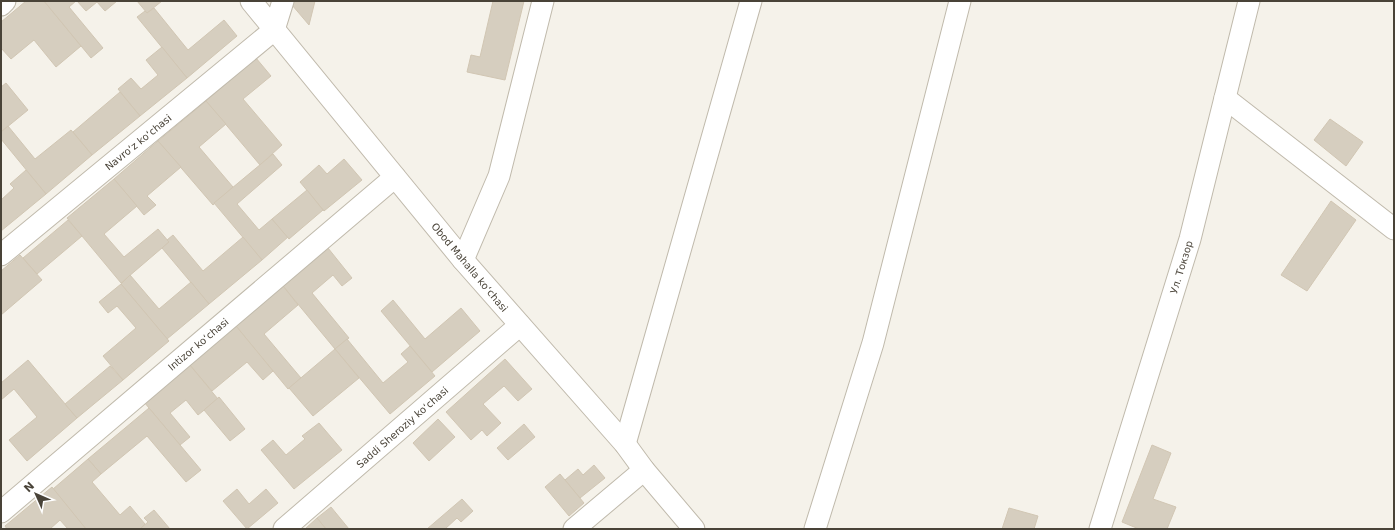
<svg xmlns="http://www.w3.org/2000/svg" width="1395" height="530" viewBox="0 0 1395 530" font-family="'DejaVu Sans',sans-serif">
<rect width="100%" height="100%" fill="#f5f2ea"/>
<!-- building -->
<g fill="#d6cebf" stroke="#d1c6b3">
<polygon points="26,1 44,1 81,46 56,67 34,40 11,59 1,48 1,22"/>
<polygon points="44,1 76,1 69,7 103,48 91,58"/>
<polygon points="77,1 117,1 105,11 97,2 86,11"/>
<polygon points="137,1 162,1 147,13"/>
<polygon points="293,1 315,1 309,25 292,5"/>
<polygon points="493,1 524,1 505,80 467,72 471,55 480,57"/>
<polygon points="154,8 188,50 224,20 237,36 187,78 137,17 145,11 147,13"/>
<polygon points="162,47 187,78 140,116 118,89 131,78 141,89 158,75 146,60"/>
<polygon points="256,58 271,76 243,99 282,145 260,165 206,101"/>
<polygon points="6,83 28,110 1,132 1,87"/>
<polygon points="120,92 140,116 92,155 73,132"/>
<polygon points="206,101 226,124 199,147 233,187 213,205 158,141"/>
<polygon points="1330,119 1363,142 1346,166 1314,140"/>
<polygon points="8,126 35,159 71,130 92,155 46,194 1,139 1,132"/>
<polygon points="158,141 181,167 147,196 156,205 144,215 114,179"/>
<polygon points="273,154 282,165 237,204 259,230 272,219 288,237 262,260 214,203"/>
<polygon points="344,159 362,180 324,211 300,182 319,165 327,174"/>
<polygon points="26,170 46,194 1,231 1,200 14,188 10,184"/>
<polygon points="114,179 137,206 104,234 124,257 158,229 169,242 121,283 67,218"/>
<polygon points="307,190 323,210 289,239 272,219"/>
<polygon points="1331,201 1356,220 1307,291 1281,275"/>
<polygon points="68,220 82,236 37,274 23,258"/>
<polygon points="173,235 203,271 243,237 262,260 209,304 162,248 169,242 167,240"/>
<polygon points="328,248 352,278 342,286 333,275 312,293 349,338 335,349 283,286"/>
<polygon points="20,255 42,280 1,315 1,271"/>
<polygon points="130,275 159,309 191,282 209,304 167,339 121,284"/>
<polygon points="121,284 169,341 123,380 103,356 136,328 117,306 108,313 99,302"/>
<polygon points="283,286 298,305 264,334 301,378 288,389 236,326"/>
<polygon points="393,300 425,339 461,308 480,331 432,372 381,311"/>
<polygon points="236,326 273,371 263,380 247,362 212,391 189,364"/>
<polygon points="347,339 383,383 408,362 401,354 410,346 435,376 390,414 335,349"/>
<polygon points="335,349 359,378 313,416 289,388"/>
<polygon points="505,359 532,389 518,401 504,386 483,404 501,423 487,436 482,430 471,440 446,412"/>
<polygon points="28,360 77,418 27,461 9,440 37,417 14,389 1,400 1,383"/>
<polygon points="189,364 218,399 198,415 186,400 170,413 190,437 180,445 144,402"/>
<polygon points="110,366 123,380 77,418 65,404"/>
<polygon points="219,397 245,429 230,441 204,410"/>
<polygon points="149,408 201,470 186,482 147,436 101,474 88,459"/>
<polygon points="438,419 455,437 429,461 413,443"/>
<polygon points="319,423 342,450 294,489 261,450 273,440 286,455 305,439 302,436"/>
<polygon points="524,424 535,437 508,460 497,448"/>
<polygon points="1152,445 1171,453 1153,499 1176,507 1167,529 1139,529 1122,522"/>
<polygon points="88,459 101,474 92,482 120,515 130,506 145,524 140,529 86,529 53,489"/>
<polygon points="594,465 605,478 580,498 565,480 578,469 583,475"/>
<polygon points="560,474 584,503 569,516 545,487"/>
<polygon points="52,487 86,529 68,529 60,520 50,529 7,529 5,526"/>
<polygon points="237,489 249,504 266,489 278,503 247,529 223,501"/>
<polygon points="462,499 473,511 461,522 457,518 445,529 427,529"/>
<polygon points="331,507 349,529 326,529 317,518"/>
<polygon points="1009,508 1038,516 1034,529 1002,529"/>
<polygon points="154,510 170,529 140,529 148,522 144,518"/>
<polygon points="317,518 326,529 305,529"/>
</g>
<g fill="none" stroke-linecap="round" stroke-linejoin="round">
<defs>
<g id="minor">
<polyline points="251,1 463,260 625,444 644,470 694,529"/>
<polyline points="1,5 5,1"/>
<polyline points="1225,98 1394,229"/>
<polyline points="1,255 274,30 283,1"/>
<polyline points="463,260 499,176 543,1"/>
<polyline points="625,444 751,1"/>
<polyline points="1,512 395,177"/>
<polyline points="284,529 520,325"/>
<polyline points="574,529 644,470"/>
<polyline points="815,529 873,343 960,1"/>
<polyline points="1100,529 1190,239 1249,1"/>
</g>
</defs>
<!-- minor casing -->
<use href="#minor" stroke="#c0baac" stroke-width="23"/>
<!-- minor -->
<use href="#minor" stroke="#fff" stroke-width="21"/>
</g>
<g text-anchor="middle" stroke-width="3" stroke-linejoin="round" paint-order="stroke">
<!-- street labels -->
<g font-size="10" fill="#494338" stroke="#fff">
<text transform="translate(138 142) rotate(-39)" y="4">Navro‘z ko‘chasi</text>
<text transform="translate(470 267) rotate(50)" y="4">Obod Mahalla ko‘chasi</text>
<text transform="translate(1181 267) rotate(-73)" y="4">Ул. Токзор</text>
<text transform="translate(198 344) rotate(-40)" y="4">Intizor koʻchasi</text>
<text transform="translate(402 427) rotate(-41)" y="4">Saddi Sheroziy koʻchasi</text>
</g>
</g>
<!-- border -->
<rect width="1395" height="530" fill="none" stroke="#494338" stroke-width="4"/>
<!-- north arrow -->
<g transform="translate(36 494) rotate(315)" stroke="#ffffff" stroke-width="3" paint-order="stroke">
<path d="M0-3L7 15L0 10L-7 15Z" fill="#494338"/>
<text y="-6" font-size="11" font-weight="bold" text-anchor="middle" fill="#494338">N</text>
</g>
</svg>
